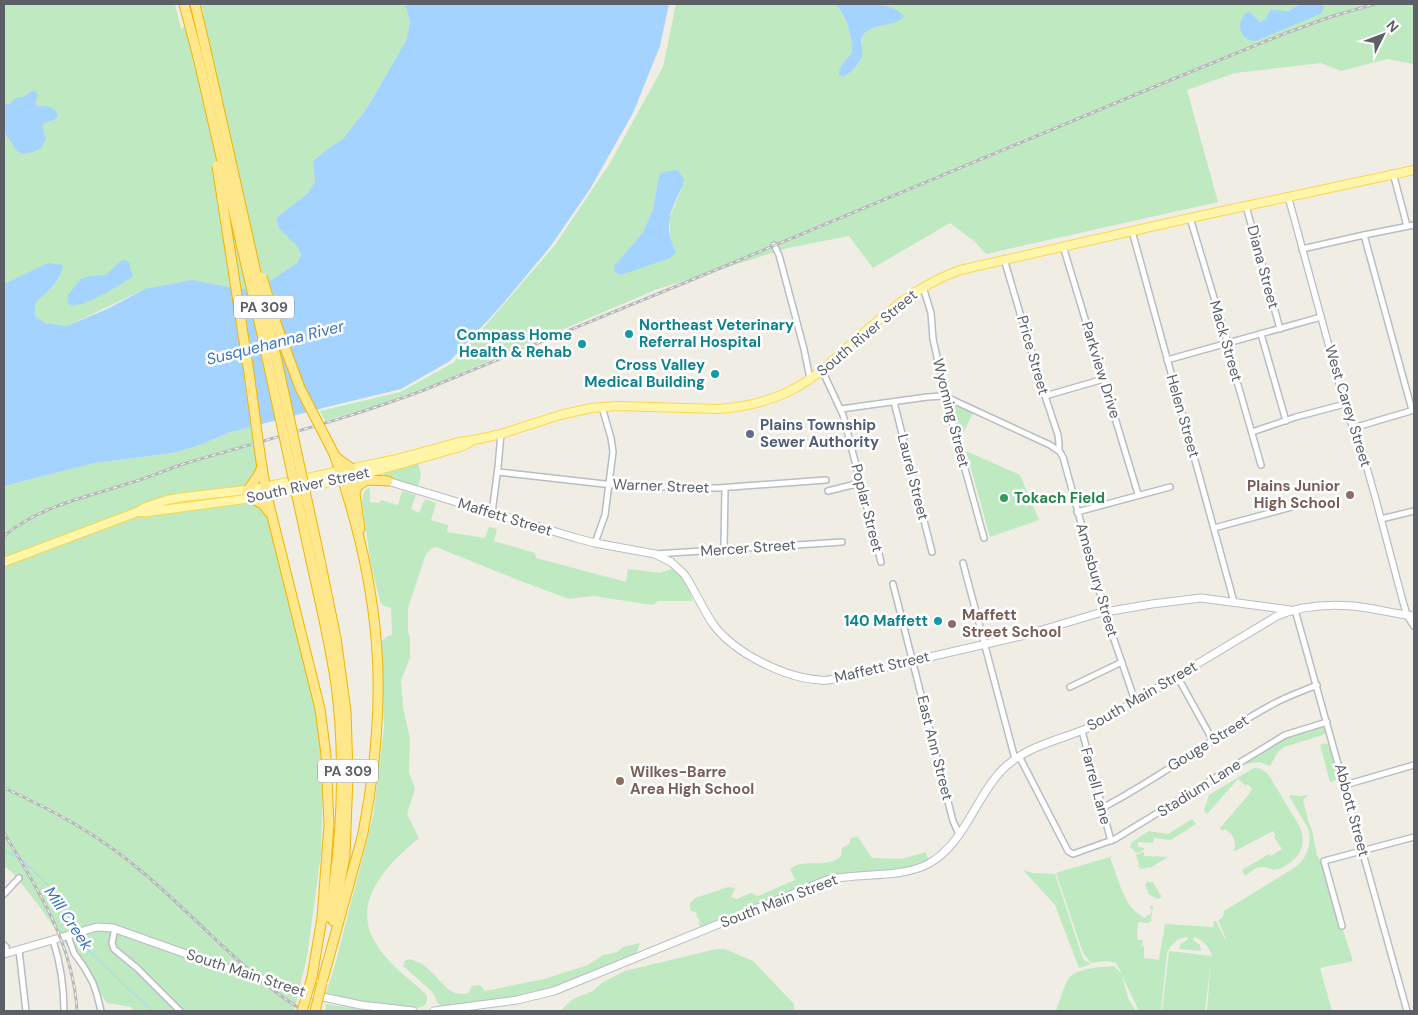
<svg xmlns="http://www.w3.org/2000/svg" width="1418" height="1015" viewBox="0 0 1418 1015" font-family="'DM Sans',sans-serif">
<rect width="100%" height="100%" fill="#f0eee4"/>
<!-- green -->
<g fill="#bee9c1" fill-rule="evenodd">
<polygon points="4,4 175,4 181,29 204,15 201,4 405,4 410,22 406,41 367,108 343,139 329,148 313,161 315,181 308,193 276,218 279,229 297,246 301,255 297,263 259,288 239,289 145,289 67,326 45,323 35,316 34,303 54,286 48,264 4,284"/>
<path d="M676,4H835C848,17 852,35 852,53L844,62L845,76C849,73 854,70 857,66C866,55 856,38 869,29C875,25 891,23 900,21L891,7L873,4H1301C1287,14 1283,9 1268,13L1266,19L1260,22L1251,13L1240,31L1323,5L1322,4H1414V64L1387,59L1341,71L1321,63L1235,73L1187,90L1218,202L986,254L974,241L950,223L873,268L849,236L788,248L655,290L437,383L378,405L325,421L320,411L400,392L453,363L555,245L610,163L663,67ZM659,176L683,185L669,219L671,243L633,247L642,234L653,209Z"/>
<polygon points="952,403 973,413 961,437"/>
<polygon points="252,426 257,464 269,525 317,713 323,786 321,854 307,957 294,1011 134,1011 131,1007 107,1003 37,903 13,873 4,866 4,486 95,463 173,453 197,446 231,432"/>
<polygon points="966,451 1020,475 1039,520 990,537"/>
<polygon points="418,463 421,474 418,487 386,477 384,475 385,472"/>
<path d="M368,488L370,489V502L379,503L381,500L398,505L402,491L416,495L411,509L419,513L425,499L436,503L431,520L448,525L447,532L485,538L489,527L497,529L494,541L535,553L536,558L626,582L628,569L662,573V572L672,569C686,578 688,586 693,601H658L653,605L593,596L569,599L523,582L436,547L431,549L426,554L408,608V632L410,637V658L401,680L403,707L410,739L409,772L415,789L407,814L419,838C390,862 350,900 375,942C387,963 408,978 426,994C428,999 427,1005 421,1007C401,1013 348,998 326,993L335,965L373,817L384,727L382,641L388,636L392,635L391,608L384,606L380,602L370,559L362,501L364,492Z"/>
<polygon points="1324,727 1325,732 1323,735 1284,747 1278,752 1270,766 1260,762 1246,764 1245,763 1287,735"/>
<polygon points="1325,743 1329,745 1337,777 1336,780 1330,782 1320,745"/>
<path d="M1254,768L1261,769L1268,774L1300,827C1306,842 1302,855 1288,864C1285,866 1281,869 1278,869C1273,871 1268,867 1262,867C1256,867 1250,872 1245,876L1242,870L1269,854L1271,856L1282,849L1274,837L1276,836L1273,831L1235,851L1233,849L1235,848C1235,838 1233,834 1224,829L1222,831L1220,828L1250,793L1252,788L1247,784L1246,786L1238,779L1207,814L1204,811L1209,795Z"/>
<path d="M1291,795L1300,796L1308,795L1303,800L1308,820L1312,830L1317,855L1322,865L1353,961L1320,968L1332,1011H1207L1211,960L1205,1011H1162L1169,951L1212,956C1209,946 1204,941 1194,937L1193,940L1200,945L1201,951L1179,949L1181,944L1188,939V937C1178,938 1171,943 1167,953L1161,1011H1139L1122,976L1128,998L1136,1011H1056C1059,1003 1064,985 1069,978C1077,968 1102,967 1114,966L1122,974L1116,963L1107,961L1091,963L1083,953L1056,873L1113,856L1110,858C1118,877 1124,909 1145,918L1147,915H1150L1152,910L1150,908L1151,905L1153,906L1151,921L1148,923L1138,922L1137,938L1139,940H1143L1142,946H1144V958L1160,960L1159,959L1165,924L1213,927L1214,921H1216L1225,939H1226L1218,920L1223,917L1224,911L1297,866C1308,856 1312,843 1308,828L1289,796Z"/>
<polygon points="1192,819 1196,824 1171,840 1154,838 1153,843 1138,842 1138,847 1144,848 1144,850 1138,853 1135,852 1133,849 1130,848 1132,842 1149,831 1168,834"/>
<path d="M858,837L872,858L901,859L926,852L928,860L905,868L838,874L820,879L700,928L699,919L696,917L697,913L690,910V903L695,898L728,887L735,888L731,897L736,899L751,893L758,896L795,880L790,869C794,867 797,864 801,864C815,862 829,866 841,856L842,848L849,844L851,838Z"/>
<polygon points="1144,852 1144,856 1168,857 1150,868 1148,867 1142,869 1138,867 1139,864 1136,855"/>
<polygon points="1023,870 1033,873 1055,874 1083,959 1091,964 1079,968 1055,905"/>
<polygon points="1148,881 1150,883 1152,881 1162,897 1157,899 1149,894 1145,885"/>
<path d="M640,943L636,955C606,967 574,984 542,991C511,999 478,1001 446,1006L440,1005L437,1002L434,994L428,988L403,966L405,961L409,959C416,961 422,963 427,968C440,978 449,999 469,993L472,986L480,985L485,991L544,979L588,965L603,955L617,952L623,947Z"/>
<polygon points="716,949 725,949 753,961 794,1004 794,1011 560,1011 573,999 593,991 603,982 625,971"/>
<polygon points="326,1004 374,1011 325,1011"/>
</g>
<!-- water -->
<g fill="#a4d3ff">
<path d="M405,4H669L660,46L633,113L590,189L550,247L501,306L450,361L401,389L327,407L231,432L197,446L173,453L95,463L4,486V333L5,331L4,330V284L48,263L63,265C60,283 47,292 35,303V316L45,323L67,326L107,309L145,289L192,280L239,289L259,288L297,263L301,255L297,246L279,229L276,218L308,193L315,181L313,161L329,148L343,139L367,108L406,41L410,22Z"/>
<path d="M835,4C853,4 894,0 904,17C893,28 871,22 863,36C860,40 862,43 862,47C864,61 854,71 843,77L839,75C838,66 847,59 852,53C852,35 848,17 835,4Z"/>
<path d="M1301,4H1322L1324,8L1320,14L1256,41C1239,41 1235,23 1247,12L1251,13L1260,22L1266,19L1268,13L1271,10L1288,11Z"/>
<path d="M35,91L38,96L35,103L36,106C45,106 56,106 58,116L54,120L44,123L42,127L46,139L41,148L33,152L23,154L17,151L6,135L4,124V104H9L16,98L23,97L30,92Z"/>
<path d="M677,170L684,179L683,185C671,210 662,225 676,252L670,258L621,275L615,272L614,266L642,234L653,209L659,176C663,171 670,171 677,170Z"/>
<path d="M124,260L130,263V269L133,275L131,278C117,286 84,308 70,305L68,302V295L81,279L90,276L106,275L119,262Z"/>
</g>
<g fill="none" stroke-linecap="round" stroke-linejoin="round">
<!-- stream -->
<g stroke="#a4d3ff" stroke-width="1">
<polyline points="4,851 21,859 50,887 76,929"/>
<polyline points="79,934 89,951 127,988 144,1002 152,1011"/>
</g>
<defs>
<g id="minor">
<polyline points="1393,173 1407,226"/>
<polyline points="1246,206 1280,329"/>
<polyline points="1190,218 1228,344 1228,350 1261,465"/>
<polyline points="1132,231 1234,602"/>
<polyline points="1364,235 1412,410"/>
<polyline points="774,245 779,255 804,349 810,379"/>
<polyline points="1063,246 1138,494"/>
<polyline points="1302,249 1364,235 1414,225"/>
<polyline points="1004,259 1040,381 1058,435 1059,444 1059,450"/>
<polyline points="923,287 931,313 933,339 949,411 984,538"/>
<polyline points="1261,334 1286,421"/>
<polyline points="1167,360 1321,317"/>
<polyline points="822,370 843,415 881,562"/>
<polyline points="1045,396 1104,379"/>
<polyline points="894,402 932,552"/>
<polyline points="841,409 927,397 944,396 1050,445 1060,452 1063,457 1108,622 1135,701"/>
<polyline points="1353,428 1414,410"/>
<polyline points="1252,432 1296,417 1345,404"/>
<polyline points="498,472 622,486 718,488 826,480"/>
<polyline points="828,491 860,483"/>
<polyline points="1077,512 1170,487"/>
<polyline points="492,513 498,467 501,434"/>
<polyline points="1381,519 1414,511"/>
<polyline points="1214,528 1314,501"/>
<polyline points="595,543 605,515 613,452 611,438 602,407"/>
<polyline points="724,550 725,488"/>
<polyline points="655,554 842,542"/>
<polyline points="963,563 1015,759"/>
<polyline points="893,584 953,821 959,834"/>
<polyline points="1295,610 1407,1011"/>
<polyline points="1177,676 1212,739"/>
<polyline points="1070,687 1122,662"/>
<polyline points="1082,731 1111,841"/>
<polyline points="1019,756 1068,851 1073,854 1115,839 1285,735 1327,722"/>
<polyline points="1345,785 1414,765"/>
<path d="M1102,808C1162,777 1215,735 1275,703C1288,696 1303,691 1317,685"/>
<polyline points="4,894 19,878"/>
<polyline points="1342,926 1324,861 1414,837"/>
<polyline points="115,928 112,943 114,949 137,968 180,1011"/>
<polyline points="68,936 74,953 84,967 93,983 97,995 101,1011"/>
<path d="M53,940C61,965 64,985 64,1011"/>
<polyline points="4,945 6,947 7,953"/>
<polyline points="19,950 26,1011"/>
</g>
<polyline id="tertiary" points="1288,196 1348,416 1359,440 1376,500 1403,602 1407,615 1414,626"/>
<g id="secondary">
<path d="M384,480L576,538L595,543L655,554L671,562L684,574C695,590 702,608 713,624C734,653 785,678 820,680C828,681 836,679 843,677L1025,635L1099,613L1152,604L1201,598L1290,610"/>
<polyline points="4,954 97,927 113,928 223,967 318,996 361,1005 413,1011"/>
<path d="M434,1011L517,1000L554,991L827,880C859,872 899,879 928,864C965,844 975,797 1003,769C1029,743 1068,739 1099,723L1277,616C1300,606 1329,604 1353,606C1374,608 1394,614 1414,616"/>
</g>
<g id="primary">
<polyline points="139,512 147,512 267,496 362,475 460,447 469,443"/>
<path d="M4,562L137,512L146,507L167,500L184,497L255,489L397,459L459,442L474,440L501,434L560,415L591,408L617,406L719,409C747,407 775,400 799,386C818,375 834,360 850,345C886,313 914,287 960,270L1190,218L1414,170"/>
</g>
<g id="motorway">
<polyline points="184,4 198,57"/>
<polyline points="195,4 207,55"/>
<polyline points="335,456 341,461 351,468"/>
<polyline points="261,461 267,496 320,709 326,755 329,825 322,918 312,977"/>
<polyline points="247,491 258,476 262,467"/>
<polyline points="351,496 350,487 358,476"/>
<polyline points="250,498 263,504 269,512"/>
<polyline points="360,529 355,494 357,487 363,482 368,480 388,481"/>
<polyline points="320,560 336,638 346,711 348,775 345,856 333,921"/>
<path d="M311,561C320,602 330,643 336,685C344,745 343,816 335,876C334,890 330,904 327,917"/>
<path d="M323,979C332,946 341,914 350,881C354,865 359,849 363,833C375,772 382,700 376,638C371,578 354,511 334,454"/>
</g>
</defs>
<!-- minor casing -->
<use href="#minor" stroke="#b9bcc1" stroke-width="8"/>
<!-- tertiary casing -->
<use href="#tertiary" stroke="#b9bcc1" stroke-width="8"/>
<!-- secondary casing -->
<use href="#secondary" stroke="#b9bdc3" stroke-width="9"/>
<!-- primary casing -->
<use href="#primary" stroke="#fcd550" stroke-width="10"/>
<!-- motorway casing -->
<use href="#motorway" stroke="#f3b400" stroke-width="11"/>
<!-- minor -->
<use href="#minor" stroke="#fff" stroke-width="5"/>
<!-- tertiary -->
<use href="#tertiary" stroke="#fff" stroke-width="5.5"/>
<!-- secondary -->
<use href="#secondary" stroke="#fff" stroke-width="7"/>
<!-- primary -->
<use href="#primary" stroke="#fff6a9" stroke-width="8"/>
<!-- motorway -->
<use href="#motorway" stroke="#ffe88b" stroke-width="9"/>
<defs>
<g id="rail">
<path d="M4,536C41,505 88,497 133,482C150,477 166,470 183,464C264,440 345,420 424,390L723,267L1161,84L1286,33L1330,17L1375,4"/>
<path d="M4,788C57,812 102,837 146,875C169,895 191,916 213,937C242,964 270,991 304,1011"/>
<path d="M4,833C38,890 73,943 77,1011"/>
</g>
</defs>
<!-- rail casing -->
<use href="#rail" stroke="#b7b8b9" stroke-width="3"/>
<!-- rail -->
<use href="#rail" stroke="#fff" stroke-width="1" stroke-dasharray="4" stroke-linecap="butt"/>
<defs>
<g id="motorway-bridge">
<polyline points="207,55 262,299 277,361 320,560"/>
<polyline points="198,57 261,330 311,561"/>
<polyline points="217,166 249,373 261,461"/>
<polyline points="262,277 278,329 300,388 334,454"/>
<polyline points="302,1011 312,977"/>
<polyline points="315,1011 322,983"/>
</g>
</defs>
<!-- motorway-bridge casing -->
<use href="#motorway-bridge" stroke="#f3b400" stroke-width="11" stroke-linecap="butt"/>
<!-- motorway-bridge -->
<use href="#motorway-bridge" stroke="#ffe88b" stroke-width="9"/>
</g>
<!-- markers -->
<g fill="#0f9aa8" stroke="#fff" stroke-width="2">
<circle cx="629" cy="334" r="5"/>
<circle cx="582" cy="344" r="5"/>
<circle cx="715" cy="374" r="5"/>
<circle cx="938" cy="621" r="5"/>
</g>
<circle fill="#5c6f8a" stroke="#fff" stroke-width="2" cx="750" cy="434" r="5"/>
<g fill="#8d6e63" stroke="#fff" stroke-width="2">
<circle cx="1350" cy="495" r="5"/>
<circle cx="952" cy="624" r="5"/>
<circle cx="620" cy="781" r="5"/>
</g>
<circle fill="#2e9e5b" stroke="#fff" stroke-width="2" cx="1004" cy="498" r="5"/>
<g text-anchor="middle" stroke-width="5" stroke-linejoin="round" paint-order="stroke">
<!-- shield labels -->
<g fill="#fff" stroke="#8d9094" stroke-width="1">
<rect x="234" y="295.5" width="60" height="23" rx="4"/>
<rect x="318" y="759.5" width="60" height="23" rx="4"/>
</g>
<g font-size="14" font-weight="bold" fill="#5c6066">
<text x="264" y="312">PA 309</text>
<text x="348" y="776">PA 309</text>
</g>
<!-- street labels -->
<g font-size="15" fill="#5c6066" stroke="#fff">
<text transform="translate(1263 267) rotate(75)" y="5">Diana Street</text>
<text transform="translate(867 333) rotate(-40)" y="5">South River Street</text>
<text transform="translate(1226 341) rotate(74)" y="5">Mack Street</text>
<text transform="translate(1033 355) rotate(74)" y="5">Price Street</text>
<text transform="translate(1101 370) rotate(73)" y="5">Parkview Drive</text>
<text transform="translate(1348 406) rotate(73)" y="5">West Carey Street</text>
<text transform="translate(951 413) rotate(76)" y="5">Wyoming Street</text>
<text transform="translate(1183 416) rotate(74)" y="5">Helen Street</text>
<text transform="translate(913 477) rotate(76)" y="5">Laurel Street</text>
<text transform="translate(308 485) rotate(-12)" y="5">South River Street</text>
<text transform="translate(661 486) rotate(2)" y="5">Warner Street</text>
<text transform="translate(867 508) rotate(76)" y="5">Poplar Street</text>
<text transform="translate(505 517) rotate(17)" y="5">Maffett Street</text>
<text transform="translate(748 548) rotate(-4)" y="5">Mercer Street</text>
<text transform="translate(1097 580) rotate(74)" y="5">Amesbury Street</text>
<text transform="translate(882 667) rotate(-13)" y="5">Maffett Street</text>
<text transform="translate(1142 696) rotate(-30)" y="5">South Main Street</text>
<text transform="translate(1208 743) rotate(-32)" y="5">Gouge Street</text>
<text transform="translate(935 748) rotate(76)" y="5">East Ann Street</text>
<text transform="translate(1096 786) rotate(75)" y="5">Farrell Lane</text>
<text transform="translate(1199 788) rotate(-32)" y="5">Stadium Lane</text>
<text transform="translate(1352 810) rotate(75)" y="5">Abbott Street</text>
<text transform="translate(779 901) rotate(-21)" y="5">South Main Street</text>
<text transform="translate(246 973) rotate(18)" y="5">South Main Street</text>
</g>
<!-- culture labels -->
<g font-size="15" font-weight="bold" fill="#0d838f" stroke="#fff" text-anchor="end">
<text x="639" y="330" text-anchor="start">Northeast Veterinary<tspan x="639" dy="17">Referral Hospital</tspan></text>
<text x="572" y="340">Compass Home<tspan x="572" dy="17">Health &amp; Rehab</tspan></text>
<text x="705" y="370">Cross Valley<tspan x="705" dy="17">Medical Building</tspan></text>
<text x="928" y="626">140 Maffett</text>
</g>
<!-- service labels -->
<g font-size="15" font-weight="bold" fill="#4e5e75" stroke="#fff" text-anchor="start">
<text x="760" y="430">Plains Township<tspan x="760" dy="17">Sewer Authority</tspan></text>
</g>
<!-- education labels -->
<g font-size="15" font-weight="bold" fill="#785e54" stroke="#fff" text-anchor="start">
<text x="1340" y="491" text-anchor="end">Plains Junior<tspan x="1340" dy="17">High School</tspan></text>
<text x="962" y="620">Maffett<tspan x="962" dy="17">Street School</tspan></text>
<text x="630" y="777">Wilkes-Barre<tspan x="630" dy="17">Area High School</tspan></text>
</g>
<!-- leisure labels -->
<g font-size="15" font-weight="bold" fill="#27864d" stroke="#fff" text-anchor="start">
<text x="1014" y="503">Tokach Field</text>
</g>
<!-- water labels -->
<g font-size="16" font-style="italic" fill="#3b76c4" stroke="#fff">
<text transform="translate(275 342) rotate(-14)" y="6">Susquehanna River</text>
<text transform="translate(69 918) rotate(56)" y="6">Mill Creek</text>
</g>
</g>
<!-- border -->
<rect width="1418" height="1015" fill="none" stroke="#5c6066" stroke-width="10"/>
<!-- north arrow -->
<g transform="translate(1383 35) rotate(48)" stroke="#ffffff" stroke-width="4" paint-order="stroke">
<path d="M0-4L9 19L0 12L-9 19Z" fill="#5c6066"/>
<text y="-8" font-size="14" font-weight="bold" text-anchor="middle" fill="#5c6066">N</text>
</g>
</svg>
